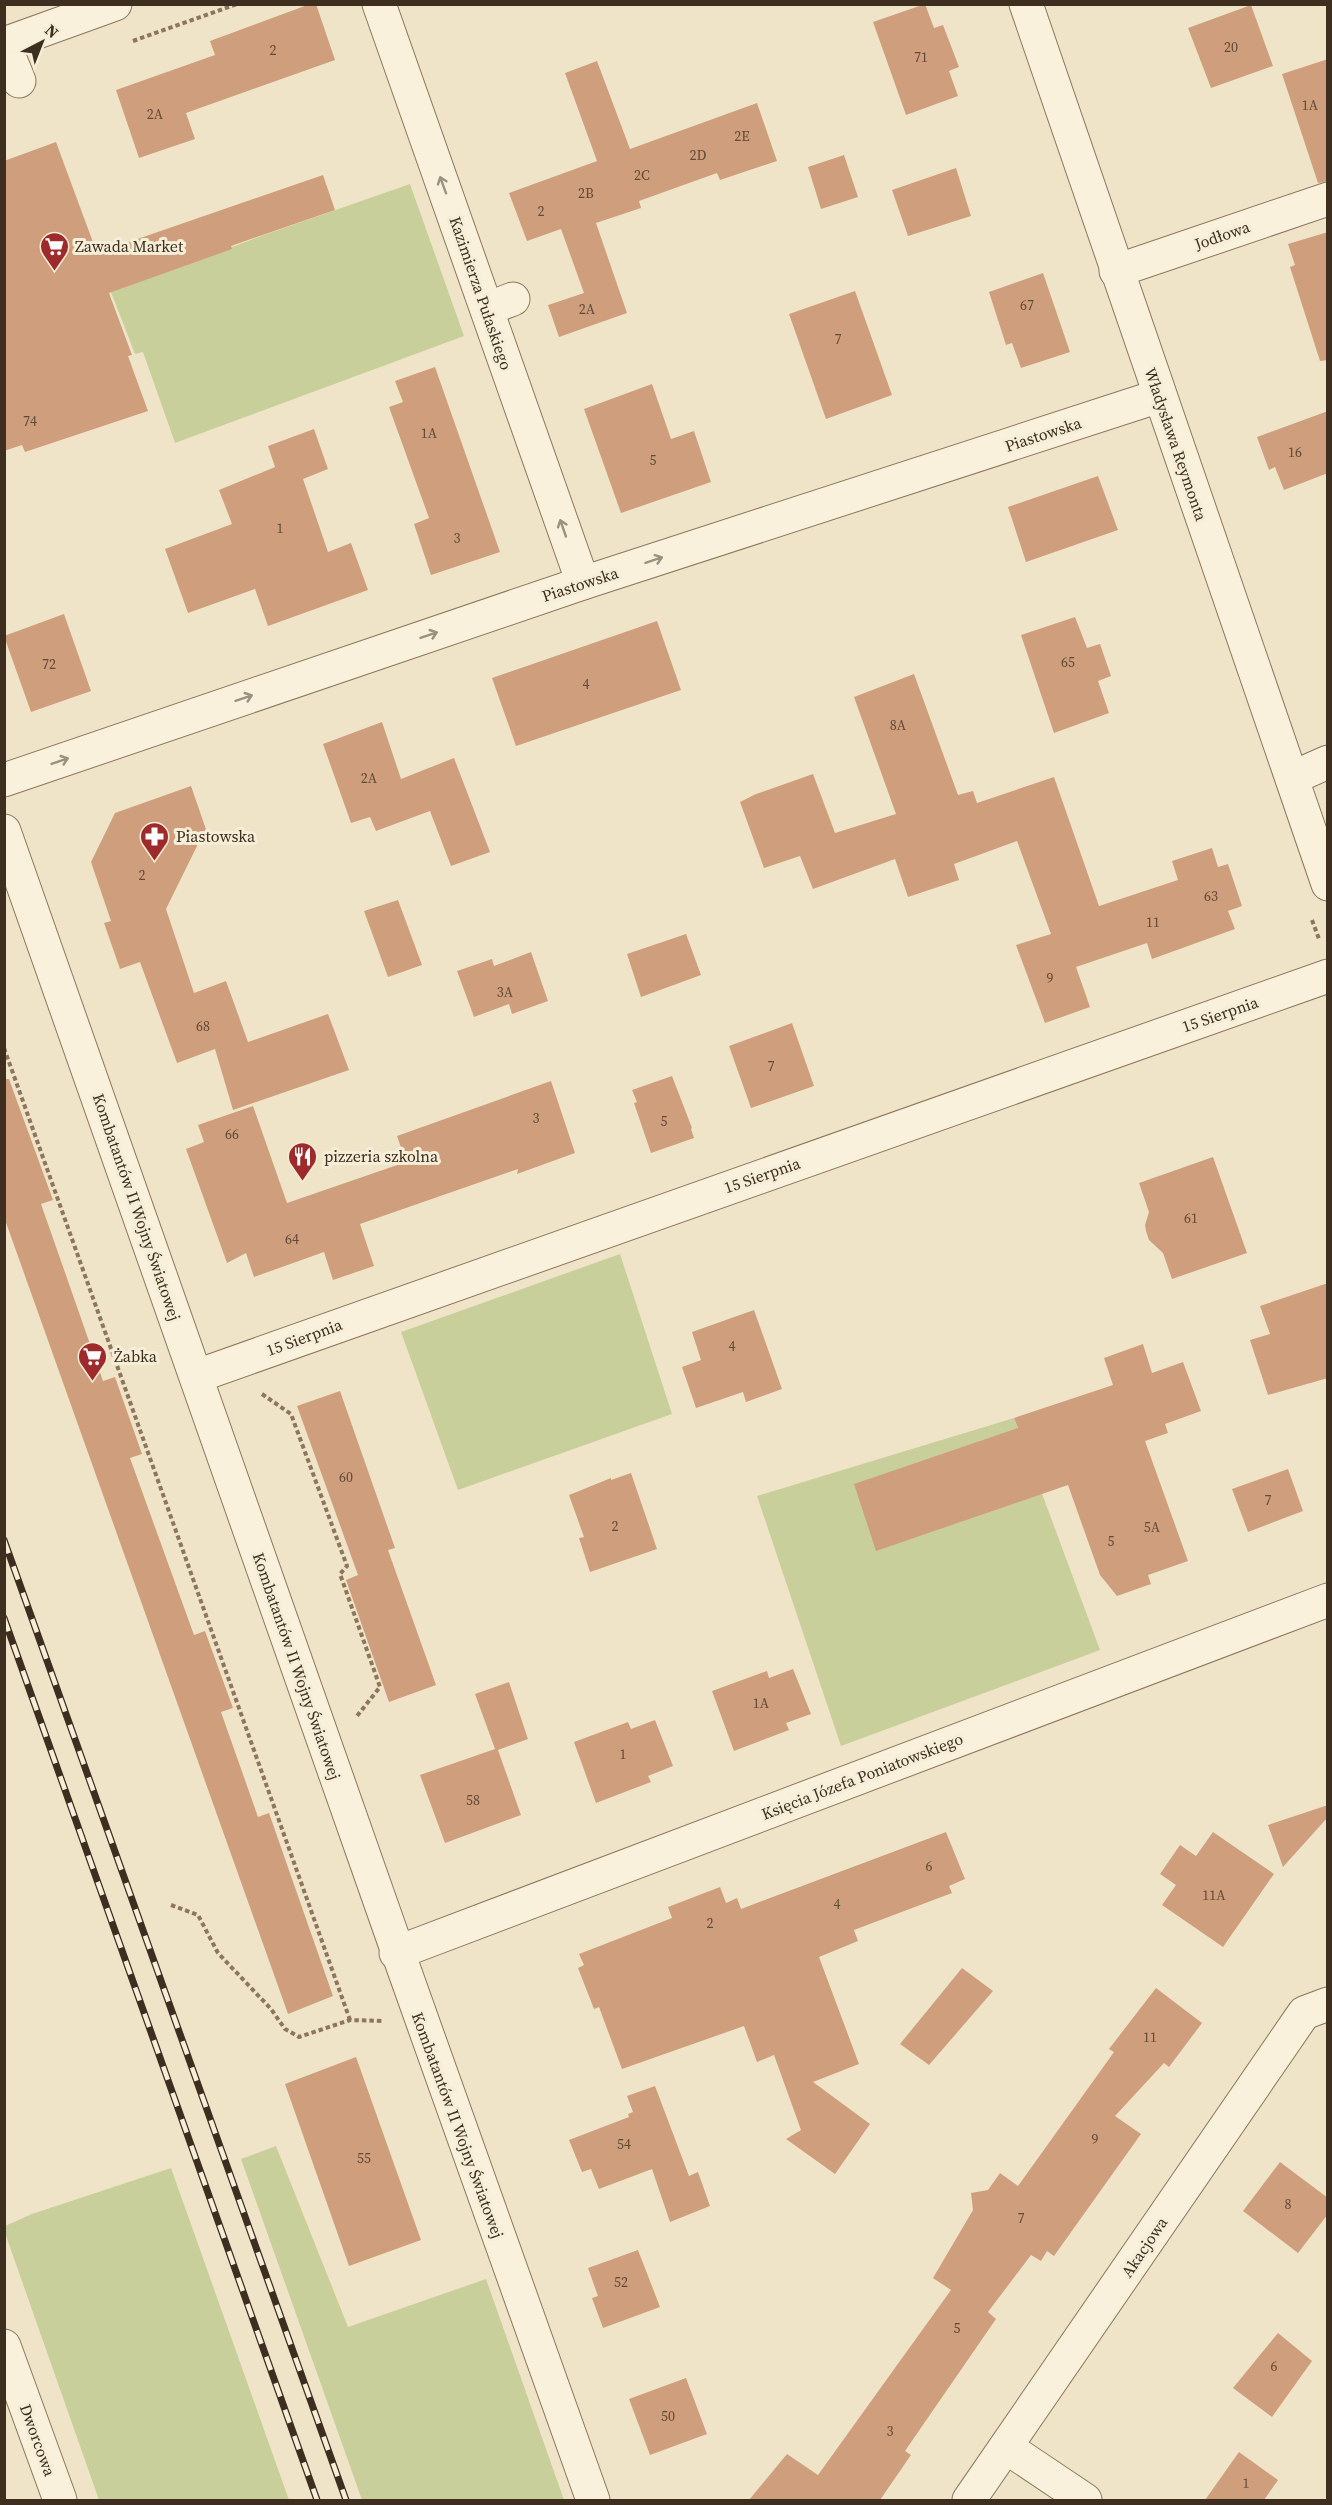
<svg xmlns="http://www.w3.org/2000/svg" width="1332" height="2505" viewBox="0 0 1332 2505" font-family="'Source Serif 4',serif">
<rect width="100%" height="100%" fill="#f0e4c8"/>
<!-- green -->
<g fill="#c9cf9b">
<polygon points="410,184 464,336 175,443 143,352 135,354 111,292 267,234"/>
<polygon points="620,1254 672,1414 458,1490 401,1332"/>
<polygon points="1014,1418 1100,1650 841,1746 757,1496"/>
<polygon points="276,2146 348,2327 486,2279 564,2500 362,2500 241,2159"/>
<polygon points="171,2168 289,2500 99,2500 5,2233 5,2226 32,2214"/>
</g>
<!-- building -->
<g fill="#cf9f7d">
<polygon points="310,4 316,4 335,60 186,113 195,139 139,158 116,90 215,55 210,41"/>
<polygon points="925,4 934,28 943,25 959,67 949,71 958,96 906,115 873,22"/>
<polygon points="1251,5 1273,66 1211,88 1188,28"/>
<polygon points="1328,59 1328,181 1318,183 1282,74"/>
<polygon points="597,61 630,149 757,103 777,161 720,180 717,173 639,201 641,208 596,223 627,313 559,337 548,305 584,293 561,229 527,241 509,193 597,161 565,73"/>
<polygon points="56,142 97,253 323,175 335,210 231,246 232,249 109,293 132,355 128,356 148,411 25,452 22,445 4,451 4,161"/>
<polygon points="844,155 858,197 821,209 808,167"/>
<polygon points="956,168 971,216 908,236 892,190"/>
<polygon points="1328,232 1328,360 1320,361 1290,267 1295,265 1288,244"/>
<polygon points="1043,273 1070,352 1021,368 1012,343 1006,345 989,292"/>
<polygon points="855,291 892,395 826,419 789,314"/>
<polygon points="435,367 500,552 431,575 414,524 429,518 389,407 403,402 395,381"/>
<polygon points="652,384 671,439 694,431 711,482 621,513 584,409"/>
<polygon points="1328,411 1328,473 1284,490 1275,467 1269,470 1257,437"/>
<polygon points="314,429 328,469 303,479 328,552 351,543 368,590 268,626 255,589 188,613 165,549 232,524 219,490 275,467 268,446"/>
<polygon points="1098,476 1118,530 1026,562 1008,507"/>
<polygon points="64,614 91,691 31,712 4,636"/>
<polygon points="1075,617 1087,648 1100,644 1111,676 1098,681 1109,713 1054,733 1021,635"/>
<polygon points="657,621 681,690 516,746 492,678"/>
<polygon points="914,674 958,795 973,791 977,803 1054,777 1099,906 1178,880 1172,861 1212,848 1218,867 1228,864 1242,906 1228,911 1235,929 1152,959 1147,943 1076,967 1090,1007 1045,1023 1016,945 1051,934 1017,841 954,864 959,880 908,897 895,859 813,889 800,856 764,868 740,802 756,794 813,774 835,833 896,814 854,697"/>
<polygon points="382,722 401,779 454,758 490,852 451,866 430,811 376,831 370,817 351,823 323,744"/>
<polygon points="191,786 209,838 199,842 166,909 194,993 226,981 248,1042 328,1014 349,1070 233,1110 215,1049 177,1063 140,962 120,969 104,923 111,921 91,862 115,813"/>
<polygon points="398,900 422,965 388,977 364,911"/>
<polygon points="686,934 701,975 641,997 627,954"/>
<polygon points="531,952 548,1001 512,1014 509,1004 474,1017 457,971 492,959 494,966"/>
<polygon points="792,1023 814,1086 751,1108 729,1046"/>
<polygon points="672,1076 692,1128 691,1129 694,1138 651,1153 634,1103 637,1102 632,1090"/>
<polygon points="4,1079 9,1079 53,1200 41,1204 103,1381 115,1377 142,1454 130,1458 194,1635 205,1631 233,1708 221,1712 258,1817 269,1813 333,1996 288,2014 4,1217"/>
<polygon points="551,1081 575,1153 517,1174 518,1169 360,1224 374,1266 333,1280 324,1252 254,1277 246,1253 227,1263 186,1149 204,1142 198,1125 253,1106 287,1203 406,1162 397,1136"/>
<polygon points="1213,1157 1247,1253 1172,1279 1163,1253 1149,1240 1146,1231 1145,1225 1149,1212 1139,1183"/>
<polygon points="1328,1283 1328,1378 1268,1395 1250,1340 1270,1334 1260,1306"/>
<polygon points="754,1310 782,1389 746,1402 743,1392 696,1408 682,1367 701,1360 692,1332"/>
<polygon points="1143,1344 1152,1373 1183,1362 1201,1411 1165,1424 1168,1433 1145,1441 1188,1561 1148,1575 1151,1584 1117,1596 1100,1575 1068,1485 876,1551 854,1484 1018,1428 1014,1418 1113,1385 1104,1358"/>
<polygon points="340,1391 395,1548 388,1550 436,1685 389,1702 346,1580 358,1575 297,1406"/>
<polygon points="1288,1469 1303,1511 1248,1532 1232,1489"/>
<polygon points="631,1473 657,1549 590,1572 579,1538 584,1537 569,1495 611,1478 611,1480"/>
<polygon points="793,1669 811,1714 786,1723 789,1730 734,1751 712,1691 767,1671 769,1678"/>
<polygon points="509,1682 528,1739 498,1750 521,1815 445,1843 420,1775 495,1749 475,1694"/>
<polygon points="655,1720 673,1766 648,1776 651,1782 596,1803 574,1742 628,1722 631,1729"/>
<polygon points="1328,1805 1328,1817 1283,1867 1268,1825"/>
<polygon points="946,1832 965,1879 949,1886 952,1893 854,1930 858,1941 819,1957 859,2064 813,2082 870,2124 835,2174 786,2139 801,2130 774,2055 757,2062 744,2026 622,2069 599,2007 594,2009 578,1968 584,1965 579,1954 672,1918 668,1907 720,1887 726,1903 737,1898 741,1909"/>
<polygon points="1213,1832 1274,1874 1223,1947 1162,1905 1176,1885 1160,1874 1180,1845 1196,1856"/>
<polygon points="962,1968 993,1991 929,2065 900,2044"/>
<polygon points="1156,1988 1202,2023 1169,2067 1164,2063 1115,2116 1141,2134 1054,2256 1047,2251 1041,2261 1031,2255 988,2312 996,2319 905,2451 911,2455 880,2500 749,2500 787,2454 818,2475 951,2290 933,2278 973,2210 971,2193 988,2190 1000,2173 1018,2186 1114,2052 1109,2049"/>
<polygon points="356,2057 421,2240 349,2266 285,2084"/>
<polygon points="655,2086 689,2176 698,2172 710,2206 670,2222 652,2169 599,2189 591,2169 582,2172 569,2140 629,2117 628,2114 633,2112 627,2096"/>
<polygon points="1280,2162 1328,2198 1328,2214 1298,2253 1243,2211"/>
<polygon points="638,2250 660,2307 603,2328 592,2298 598,2296 588,2268"/>
<polygon points="1278,2333 1312,2361 1272,2417 1233,2388"/>
<polygon points="686,2378 707,2434 650,2455 629,2399"/>
<polygon points="1239,2452 1278,2480 1264,2500 1205,2500"/>
</g>
<g fill="none" stroke-linecap="round" stroke-linejoin="round">
<defs>
<g id="minor">
<polyline points="379,4 583,583"/>
<polyline points="1026,4 1328,884"/>
<polyline points="4,44 115,4"/>
<polyline points="4,44 19,81"/>
<polyline points="1116,271 1328,199"/>
<polyline points="487,309 513,299"/>
<polyline points="1292,778 1328,762"/>
<polyline points="4,780 583,583 1159,396"/>
<path d="M4,831C201,1388 393,1945 593,2500"/>
<polyline points="197,1376 1328,976"/>
<polyline points="396,1953 1328,1600"/>
<polyline points="4,2346 60,2500"/>
<polyline points="1006,2447 1085,2500"/>
<polyline points="969,2500 1304,2013 1328,2004"/>
</g>
</defs>
<!-- minor casing -->
<use href="#minor" stroke="#8d765c" stroke-width="35"/>
<!-- path -->
<g stroke="#8d765c" stroke-width="4" stroke-dasharray="4.5 3" stroke-linecap="butt">
<polyline points="133,41 237,4"/>
<polyline points="1312,920 1319,939"/>
<polyline points="4,1048 350,2020"/>
<polyline points="262,1394 291,1414 347,1566 340,1574 380,1687 357,1716"/>
<polyline points="171,1905 198,1915 218,1953 271,2009 285,2029 299,2037 350,2020 383,2021"/>
</g>
<!-- minor -->
<use href="#minor" stroke="#faf1dc" stroke-width="33"/>
<defs>
<g id="rail">
<polyline points="4,1540 346,2500"/>
<polyline points="4,1618 317,2500"/>
</g>
</defs>
<!-- rail casing -->
<use href="#rail" stroke="#3d2e20" stroke-width="7"/>
<!-- rail -->
<use href="#rail" stroke="#f7eed8" stroke-width="4.5" stroke-dasharray="14" stroke-linecap="butt"/>
</g>
<!-- one-way arrows -->
<defs><path id="oneway-shaft" d="M-6 0H5M1.5-3L5.5 0L1.5 3" fill="none" stroke-width="1.6" stroke-linecap="round" stroke-linejoin="round" transform="scale(1.5)"/></defs>
<g stroke="#9c907e">
<use href="#oneway-shaft" transform="translate(443 185) rotate(-110)"/>
<use href="#oneway-shaft" transform="translate(563 528) rotate(-109)"/>
<use href="#oneway-shaft" transform="translate(654 560) rotate(-18)"/>
<use href="#oneway-shaft" transform="translate(429 635) rotate(-19)"/>
<use href="#oneway-shaft" transform="translate(244 698) rotate(-19)"/>
<use href="#oneway-shaft" transform="translate(60 761) rotate(-19)"/>
</g>
<!-- icons -->
<defs>
<symbol id="supermarket-pin" viewBox="-11 -11 22 30"><path d="M0 17L-7.5 6A9.5 9.5 0 1 1 7.5 6Z" fill="#9e2a2b" stroke="#f7eed8"/><path d="M-6-5.5h2.5l.6 2H6L4.5 2H-2.5L-4.4-4H-6ZM-1.5 3.2a1.3 1.3 0 1 0 .1 0ZM3 3.2a1.3 1.3 0 1 0 .1 0Z" fill="#fff"/></symbol>
<symbol id="pharmacy-pin" viewBox="-11 -11 22 30"><path d="M0 17L-7.5 6A9.5 9.5 0 1 1 7.5 6Z" fill="#9e2a2b" stroke="#f7eed8"/><path d="M-2-6h4v4h4v4h-4v4h-4v-4h-4v-4h4Z" fill="#fff"/></symbol>
<symbol id="restaurant-pin" viewBox="-11 -11 22 30"><path d="M0 17L-7.5 6A9.5 9.5 0 1 1 7.5 6Z" fill="#9e2a2b" stroke="#f7eed8"/><path d="M-5-6h1v4h1v-4h1v4h1v-4h1v5L-1.5 .5V6h-2V.5L-5-1ZM5-6V6H3V1.5H1.5Q1.5-4 5-6Z" fill="#fff"/></symbol>
</defs>
<g fill-rule="evenodd">
<use href="#supermarket-pin" x="38" y="230" width="33" height="45"/>
<use href="#pharmacy-pin" x="138" y="820" width="33" height="45"/>
<use href="#restaurant-pin" x="286" y="1140" width="33" height="45"/>
<use href="#supermarket-pin" x="76" y="1340" width="33" height="45"/>
</g>
<g text-anchor="middle" stroke-width="6" stroke-linejoin="round" paint-order="stroke">
<!-- number labels -->
<g font-size="14" fill="#624a37">
<text x="1231" y="52">20</text>
<text x="273" y="55">2</text>
<text x="921" y="62">71</text>
<text x="1310" y="110">1A</text>
<text x="155" y="119">2A</text>
<text x="742" y="141">2E</text>
<text x="698" y="160">2D</text>
<text x="642" y="180">2C</text>
<text x="586" y="198">2B</text>
<text x="541" y="216">2</text>
<text x="1027" y="310">67</text>
<text x="587" y="314">2A</text>
<text x="838" y="344">7</text>
<text x="30" y="426">74</text>
<text x="429" y="438">1A</text>
<text x="1295" y="457">16</text>
<text x="653" y="465">5</text>
<text x="280" y="533">1</text>
<text x="457" y="543">3</text>
<text x="1068" y="667">65</text>
<text x="49" y="669">72</text>
<text x="586" y="689">4</text>
<text x="898" y="730">8A</text>
<text x="369" y="783">2A</text>
<text x="142" y="880">2</text>
<text x="1211" y="901">63</text>
<text x="1153" y="927">11</text>
<text x="1050" y="983">9</text>
<text x="505" y="997">3A</text>
<text x="203" y="1031">68</text>
<text x="771" y="1071">7</text>
<text x="536" y="1123">3</text>
<text x="664" y="1126">5</text>
<text x="232" y="1139">66</text>
<text x="1191" y="1223">61</text>
<text x="292" y="1244">64</text>
<text x="732" y="1351">4</text>
<text x="346" y="1482">60</text>
<text x="1268" y="1505">7</text>
<text x="615" y="1531">2</text>
<text x="1152" y="1532">5A</text>
<text x="1111" y="1546">5</text>
<text x="761" y="1708">1A</text>
<text x="623" y="1759">1</text>
<text x="473" y="1805">58</text>
<text x="929" y="1871">6</text>
<text x="1214" y="1900">11A</text>
<text x="837" y="1909">4</text>
<text x="710" y="1928">2</text>
<text x="1150" y="2042">11</text>
<text x="1095" y="2144">9</text>
<text x="624" y="2149">54</text>
<text x="364" y="2163">55</text>
<text x="1288" y="2209">8</text>
<text x="1021" y="2223">7</text>
<text x="621" y="2287">52</text>
<text x="957" y="2333">5</text>
<text x="1274" y="2371">6</text>
<text x="668" y="2421">50</text>
<text x="890" y="2436">3</text>
<text x="1246" y="2488">1</text>
</g>
<!-- street labels -->
<g font-size="16" fill="#3d2e20" stroke="#f7eed8">
<text transform="translate(1222 235) rotate(-19)" y="6">Jodłowa</text>
<text transform="translate(481 293) rotate(71)" y="6">Kazimierza Pułaskiego</text>
<text transform="translate(1043 434) rotate(-18)" y="6">Piastowska</text>
<text transform="translate(1176 444) rotate(71)" y="6">Władysława Reymonta</text>
<text transform="translate(580 584) rotate(-18)" y="6">Piastowska</text>
<text transform="translate(1220 1014) rotate(-19)" y="6">15 Sierpnia</text>
<text transform="translate(762 1175) rotate(-19)" y="6">15 Sierpnia</text>
<text transform="translate(137 1207) rotate(71)" y="6">Kombatantów II Wojny Światowej</text>
<text transform="translate(304 1337) rotate(-20)" y="6">15 Sierpnia</text>
<text transform="translate(297 1666) rotate(71)" y="6">Kombatantów II Wojny Światowej</text>
<text transform="translate(862 1776) rotate(-21)" y="6">Księcia Józefa Poniatowskiego</text>
<text transform="translate(458 2125) rotate(70)" y="6">Kombatantów II Wojny Światowej</text>
<text transform="translate(1144 2247) rotate(-56)" y="6">Akacjowa</text>
<text transform="translate(38 2440) rotate(70)" y="6">Dworcowa</text>
</g>
<!-- poi labels -->
<g font-size="16" fill="#3d2e20" stroke="#f7eed8" text-anchor="start">
<text x="75" y="252">Zawada Market</text>
<text x="176" y="842">Piastowska</text>
<text x="324" y="1162">pizzeria szkolna</text>
<text x="114" y="1362">Żabka</text>
</g>
</g>
<!-- border -->
<rect width="1332" height="2505" fill="none" stroke="#3d2e20" stroke-width="12"/>
<!-- north arrow -->
<g transform="translate(42 42) rotate(42)" stroke="#f7eed8" stroke-width="4.5" paint-order="stroke">
<path d="M0-4.5L10 22L0 15L-10 22Z" fill="#3d2e20"/>
<text y="-9" font-size="16" font-weight="bold" text-anchor="middle" fill="#3d2e20">N</text>
</g>
</svg>
